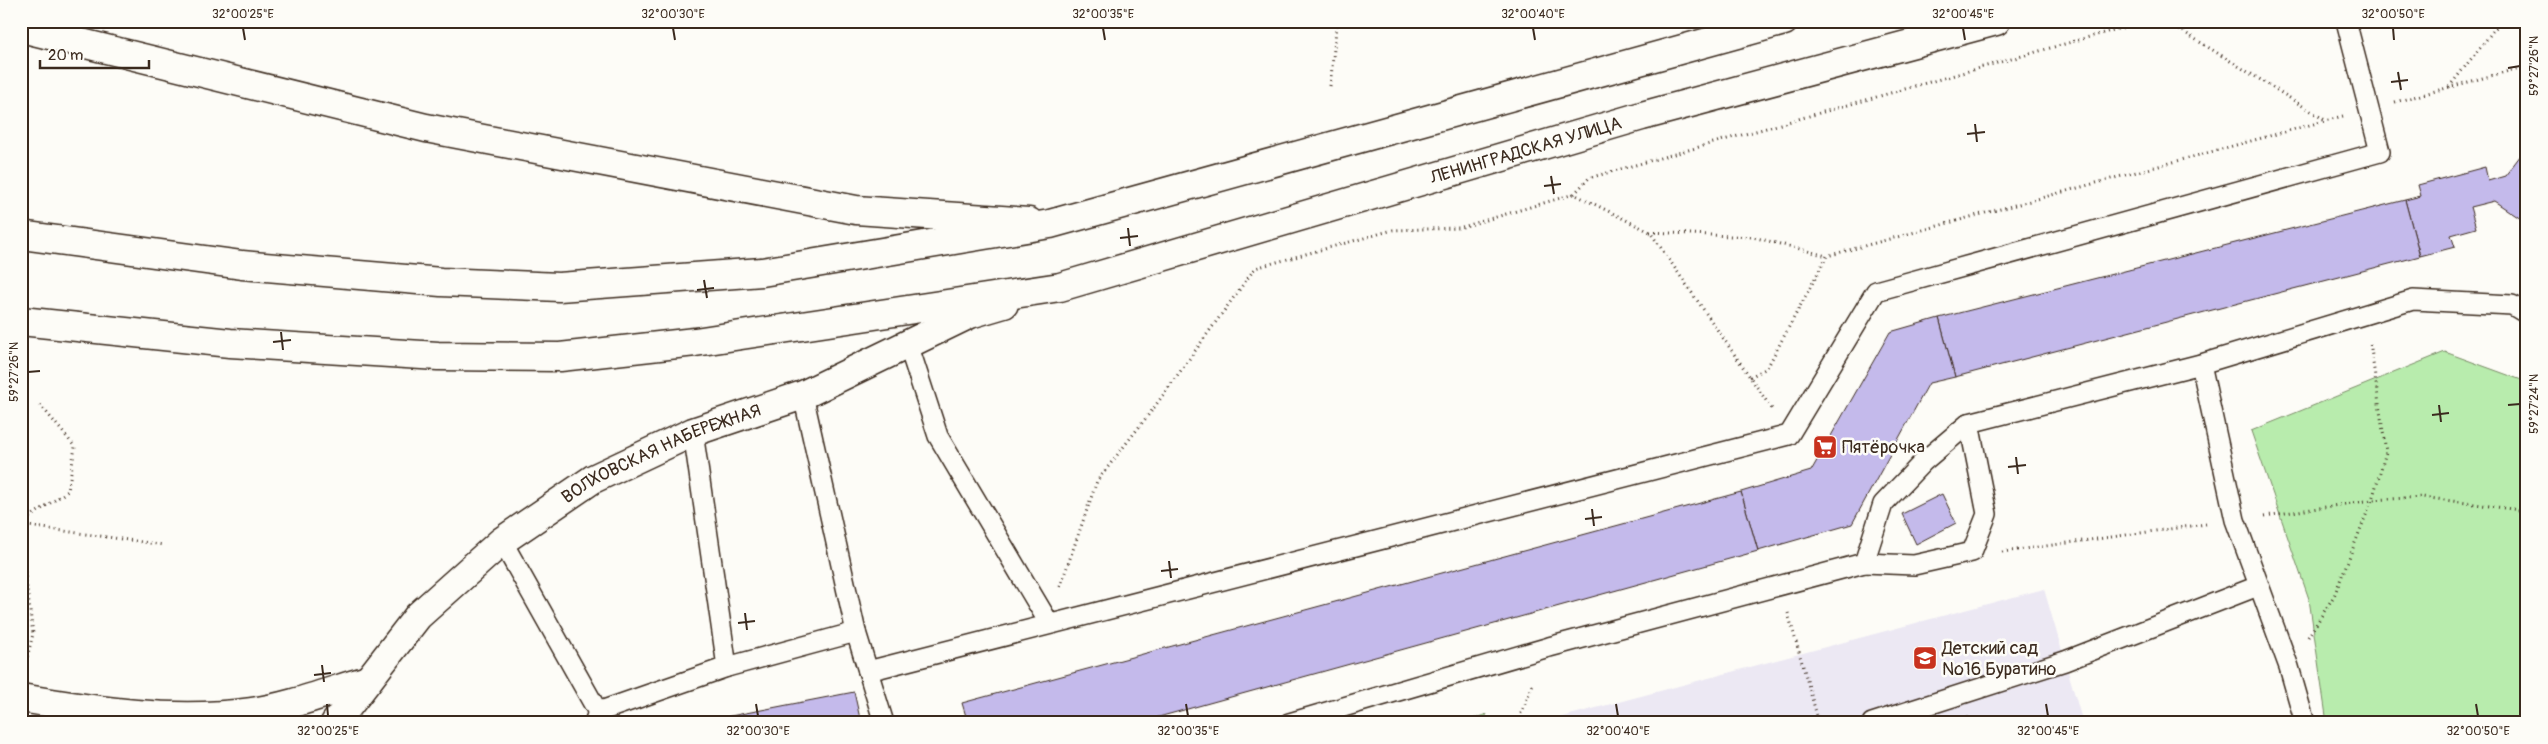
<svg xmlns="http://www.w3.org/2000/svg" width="2548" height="744" viewBox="0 0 2548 744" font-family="Pangolin,sans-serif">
<rect width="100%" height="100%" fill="#fdfcf7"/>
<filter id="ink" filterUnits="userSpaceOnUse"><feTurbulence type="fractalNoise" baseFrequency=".02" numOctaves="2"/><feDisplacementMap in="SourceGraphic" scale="10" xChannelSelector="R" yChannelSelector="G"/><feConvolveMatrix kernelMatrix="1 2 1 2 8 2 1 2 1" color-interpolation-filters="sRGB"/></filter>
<g filter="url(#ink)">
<!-- built -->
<polygon fill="#ece8f3" points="2044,589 2083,723 1546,723 1547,721"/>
<!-- green -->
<g fill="#b8ecad" stroke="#7a8b66">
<polygon points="2445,352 2527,382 2527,723 2327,723 2309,599 2251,431"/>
<polygon points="1487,714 1482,723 1461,723"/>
</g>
<!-- building -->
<g fill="#c4baeb" stroke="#3b2a1e">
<polygon points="2527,147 2527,223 2494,201 2470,207 2476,228 2451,235 2455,247 2420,256 2405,200 2421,196 2418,185 2485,167 2488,181 2505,176"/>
<polygon points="2405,200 2420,256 1955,377 1939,318"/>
<polygon points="1939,318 1955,377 1929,383 1852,524 1758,551 1741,492 1811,471 1890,332"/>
<polygon points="1741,492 1758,551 1137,723 968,723 962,703"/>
<polygon points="1942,494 1956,523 1916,544 1902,514"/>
<polygon points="854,692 861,723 710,723 710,720"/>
<polygon points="1968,717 1971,723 1947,723"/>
</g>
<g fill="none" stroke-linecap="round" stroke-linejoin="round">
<defs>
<g id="service">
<polyline points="908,344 938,436 1049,623"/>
<polyline points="2201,364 2235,520 2289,667 2305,723"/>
<polyline points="803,395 856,632 884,723"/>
<polyline points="693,432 727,667"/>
<polyline points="502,541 598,712"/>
<polyline points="1864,563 1914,565 1972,552 1987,514 1969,423"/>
<polyline points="868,671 1789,435 1876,291 2380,152 2346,21"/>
<polyline points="594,723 598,712 727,667 856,632"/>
<polyline points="1289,723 1549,647 1864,563 1883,504 1924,461 1969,423 2201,364 2413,300 2512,305 2527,314"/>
<polyline points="1872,723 2065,661 2258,586"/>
</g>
<g id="tertiary">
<polyline points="21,28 426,128 856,210 1029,222"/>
<path d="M21,698C98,711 174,723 251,712C290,707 330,691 368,680"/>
<path id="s1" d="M335,723L418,616L502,541L593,479L693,432L803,395L970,314L1004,304"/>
</g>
<g id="secondary">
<polyline points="21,235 242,265 441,282 559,287 762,272 1050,224 1784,21"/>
<path id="s2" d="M21,321L230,343L438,356L560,357L695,342L1060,287L1642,116L1996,21"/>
</g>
</defs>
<!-- service casing -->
<use href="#service" stroke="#3b2a1e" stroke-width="22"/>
<!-- tertiary casing -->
<use href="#tertiary" stroke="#3b2a1e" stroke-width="31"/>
<!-- secondary casing -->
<use href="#secondary" stroke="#3b2a1e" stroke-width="31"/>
<!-- path -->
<g stroke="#3b2a1e" stroke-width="3" stroke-dasharray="1 4" stroke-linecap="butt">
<polyline points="2166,21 2325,120"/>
<polyline points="1330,86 1337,21"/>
<polyline points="2449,87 2501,21"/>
<polyline points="2395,102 2527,66"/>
<polyline points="1574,194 1589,178 2146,21"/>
<polyline points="1650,232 1753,237 1827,256"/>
<polyline points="1750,377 1767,368 1827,256 2343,116"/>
<polyline points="2265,516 2372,500 2422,497 2527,511"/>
<polyline points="21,523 68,491 75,447 38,402"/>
<polyline points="21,525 164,545"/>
<polyline points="21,542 33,634 25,666"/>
<polyline points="2002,552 2206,524"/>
<polyline points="1060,587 1097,481 1153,409 1255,268 1393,230 1459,228 1574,194 1650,232 1772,409"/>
<polyline points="1788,613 1819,723"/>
<polyline points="2308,637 2334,596 2372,500 2386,452 2370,342"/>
<polyline points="1517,723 1534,682"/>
</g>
<!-- service -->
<use href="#service" stroke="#fdfcf7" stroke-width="19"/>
<!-- tertiary -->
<use href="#tertiary" stroke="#fdfcf7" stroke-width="28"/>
<!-- secondary -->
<use href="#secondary" stroke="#fdfcf7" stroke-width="28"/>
</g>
</g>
<!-- ticks -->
<path fill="none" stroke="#3b2a1e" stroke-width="2" d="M243,28L245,40M673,28L675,40M1103,28L1105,40M1533,28L1535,40M1963,28L1965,40M2393,28L2394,40M2508,68L2520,66M2398,72L2401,90M2391,82L2408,80M1975,124L1977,142M1967,134L1985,132M1551,176L1554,194M1544,186L1561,184M1128,228L1130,246M1120,238L1138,236M704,280L707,298M697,290L714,288M281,332L283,350M273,342L291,340M28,372L40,371M2439,405L2441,422M2508,405L2520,404M2432,415L2449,413M2016,457L2018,474M2008,467L2026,465M1592,509L1594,526M1585,519L1602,517M1169,561L1171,578M1161,571L1178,569M745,613L747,630M738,623L755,621M322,665L324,682M314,675L331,673M327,704L328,716M756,704L758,716M1186,704L1188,716M1616,704L1618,716M2046,704L2048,716M2476,704L2478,716"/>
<!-- icons -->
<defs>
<symbol id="supermarket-square" viewBox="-11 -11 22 22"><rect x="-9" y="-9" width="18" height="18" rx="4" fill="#c8321e" stroke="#fdfcf7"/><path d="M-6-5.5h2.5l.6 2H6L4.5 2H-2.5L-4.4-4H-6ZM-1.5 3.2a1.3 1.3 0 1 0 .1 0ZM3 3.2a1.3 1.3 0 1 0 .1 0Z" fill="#fff"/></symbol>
<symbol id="school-square" viewBox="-11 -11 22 22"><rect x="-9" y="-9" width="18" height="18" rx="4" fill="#c8321e" stroke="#fdfcf7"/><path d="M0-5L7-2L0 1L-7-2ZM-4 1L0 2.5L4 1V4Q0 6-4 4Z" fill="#fff"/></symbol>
</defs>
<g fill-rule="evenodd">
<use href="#supermarket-square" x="1811" y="433" width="28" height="28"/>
<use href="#school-square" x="1911" y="644" width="28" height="28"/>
</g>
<g text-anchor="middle" stroke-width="5" stroke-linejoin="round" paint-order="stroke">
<!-- street labels -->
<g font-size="18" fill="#3b2a1e" stroke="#fdfcf7">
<text dy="6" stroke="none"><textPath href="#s2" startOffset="1531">ЛЕНИНГРАДСКАЯ УЛИЦА</textPath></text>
<text dy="6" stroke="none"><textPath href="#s1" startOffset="431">ВОЛХОВСКАЯ НАБЕРЕЖНАЯ</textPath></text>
</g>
<!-- poi labels -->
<g font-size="18" fill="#3b2a1e" stroke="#fdfcf7" text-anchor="start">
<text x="1842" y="453">Пятёрочка</text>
<text x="1942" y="654">Детский сад<tspan x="1942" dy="21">№16 Буратино</tspan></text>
</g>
</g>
<!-- margin -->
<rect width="2548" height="744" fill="none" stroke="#fdfcf7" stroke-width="55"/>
<!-- scale -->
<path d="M40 60v8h109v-8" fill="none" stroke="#3b2a1e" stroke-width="2.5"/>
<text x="48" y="60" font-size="15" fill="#3b2a1e" stroke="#fdfcf7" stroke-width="4" paint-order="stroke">20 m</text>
<rect x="28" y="28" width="2492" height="688" fill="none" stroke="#3b2a1e" stroke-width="2"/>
<g font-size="12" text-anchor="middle" fill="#3b2a1e">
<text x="243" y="18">32°00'25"E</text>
<text x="673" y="18">32°00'30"E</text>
<text x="1103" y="18">32°00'35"E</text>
<text x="1533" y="18">32°00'40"E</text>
<text x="1963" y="18">32°00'45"E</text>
<text x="2393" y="18">32°00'50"E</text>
<text transform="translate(2534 66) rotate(-90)" y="4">59°27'26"N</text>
<text transform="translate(14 372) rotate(-90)" y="4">59°27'26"N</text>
<text transform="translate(2534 404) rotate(-90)" y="4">59°27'24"N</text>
<text x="328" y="735">32°00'25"E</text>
<text x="758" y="735">32°00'30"E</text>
<text x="1188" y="735">32°00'35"E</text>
<text x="1618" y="735">32°00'40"E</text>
<text x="2048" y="735">32°00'45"E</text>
<text x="2478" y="735">32°00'50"E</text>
</g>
</svg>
